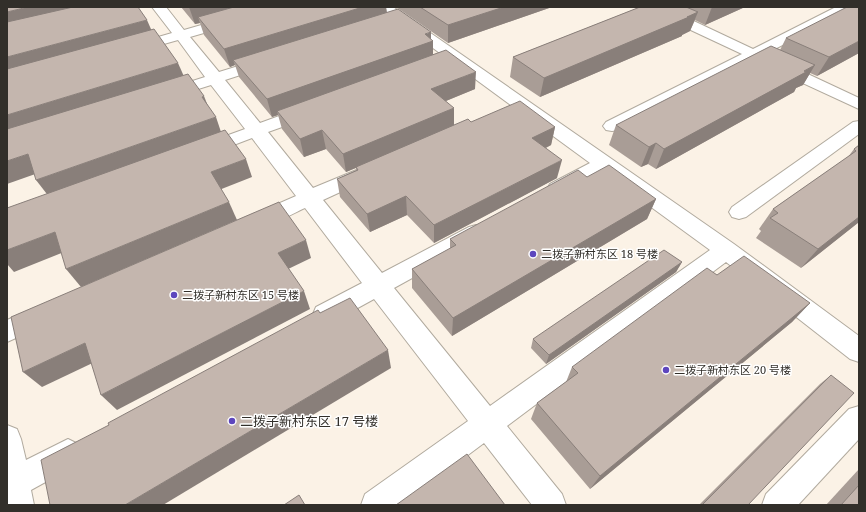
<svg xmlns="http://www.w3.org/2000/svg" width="866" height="512" viewBox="0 0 866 512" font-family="'Noto Serif','Noto Sans SC',serif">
<rect width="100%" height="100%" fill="#fbf2e6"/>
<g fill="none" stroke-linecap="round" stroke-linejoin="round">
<defs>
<g id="minor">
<path d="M152,7H166L184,30L264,7H286L284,10L190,37L219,72L261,59L266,57L271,59L274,62L271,65L225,80L260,123L301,108L307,107L313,108L315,112L313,116L268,132L313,188L359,169L366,167L373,169L376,173L373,177L323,200L382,273L469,227L476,225L483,227L487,233L483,239L394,288L490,406L710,250L603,172L564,194L557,196L550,194L547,189L550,184L590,163L377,7H393L734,244L859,336V362L850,359L726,262L507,426L562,494L566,505H532L484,443L401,505H361L365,494L468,421L374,299L334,321L325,324L316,321L313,314L316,307L362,283L305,208C291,214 265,231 250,226L247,221L250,216L296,196L252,138L210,154L204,156L198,154L195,150L198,146L245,129L211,85L173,97L167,99L161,97L159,94L161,91L205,77L178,40L132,53L127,52L125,49L127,46L172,33Z"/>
<polygon points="646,7 664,7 753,49 836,7 853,7 851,10 765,54 859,98 859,109 753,60 618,130 612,131 606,130 603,126 606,122 742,54 648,10"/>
<polygon points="859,121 859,134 746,217 739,219 732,217 729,212 732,207 853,122"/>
<polygon points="40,306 49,309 52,316 49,323 7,342 7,320"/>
<polygon points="859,406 859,439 798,505 762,505 766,494 849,409"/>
<polygon points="7,425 17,429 21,439 26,460 68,439 78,444 83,454 78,464 31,490 34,505 7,505"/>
</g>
</defs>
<!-- minor casing -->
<use href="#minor" stroke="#b1aa9e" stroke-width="2"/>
<!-- minor -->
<use href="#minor" fill="#fff" fill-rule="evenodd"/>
</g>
<!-- wall -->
<g fill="#a99d96">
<polygon points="181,7 386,7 387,12 431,39 433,54 475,89 446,101 454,125 471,122 555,127 551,145 546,148 557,178 434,243 407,215 370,232 340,197 337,179 356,170 356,168 346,172 326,149 304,157 282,129 278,115 272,117 239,77 235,65 230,67 204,35 200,23 195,24"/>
<polygon points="396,7 552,7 448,43"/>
<polygon points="640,7 745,7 705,25 695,20 690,31 682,35 682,36 540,97 510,77 513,57"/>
<polygon points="786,38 859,53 817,76 810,73 803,85 796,88 794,92 656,169 648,164 641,167 609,145 616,125 780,50"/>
<polygon points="859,145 859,222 801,268 756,238 761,231 759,229 773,209 848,157 854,149"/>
<polygon points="587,177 656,199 647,219 452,336 412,288 412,269 450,249 450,239"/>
<polygon points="682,262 676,272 546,364 531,348 533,339"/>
<polygon points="717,275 810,303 792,322 590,489 531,419 537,403 566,382 572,367"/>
<polygon points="831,375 748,505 699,505 820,384"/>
<polygon points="859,469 859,505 826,505"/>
</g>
<!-- shaded-wall -->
<g fill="#897f7a">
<polygon points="28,7 105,7 7,31 7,12"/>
<polygon points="189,7 258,7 198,17 200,23 195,24"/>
<polygon points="363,7 386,7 387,17 233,60 235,65 230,67 224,49"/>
<polygon points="504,7 552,7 448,43 448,25"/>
<polygon points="712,7 745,7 705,25"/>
<polygon points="698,12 690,31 682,35 682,36 540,97 544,78"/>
<polygon points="147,20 154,36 7,77 7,57"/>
<polygon points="431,32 431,41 433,41 433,58 277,111 278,115 272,117 267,99"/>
<polygon points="859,41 859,53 817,76 829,57"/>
<polygon points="178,63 186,81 7,137 7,115"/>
<polygon points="815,65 803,85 796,88 794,92 656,169 664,149"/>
<polygon points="476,72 475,89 431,107 431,89"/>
<polygon points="204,96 211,114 202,97"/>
<polygon points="454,108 454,126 346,172 343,154"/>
<polygon points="216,117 222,135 50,198 36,180"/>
<polygon points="555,127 551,145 529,156 532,138"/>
<polygon points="322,130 326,149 304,157 300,139"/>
<polygon points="656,143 648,164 641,167 649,147"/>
<polygon points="28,154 41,172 7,184 7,161"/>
<polygon points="246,159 252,177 219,190 211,172"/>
<polygon points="562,160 557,178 434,243 434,225"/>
<polygon points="406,196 407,215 370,232 367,214"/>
<polygon points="656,199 647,219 452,336 453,318"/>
<polygon points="229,202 237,220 81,287 66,269"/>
<polygon points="859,217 859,222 801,268 818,249"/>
<polygon points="55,232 69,250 14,272 7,264 7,250"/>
<polygon points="306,240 311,258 284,271 278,253"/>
<polygon points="682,262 676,272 546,364 549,355"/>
<polygon points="304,291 310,309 117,410 101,395"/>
<polygon points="810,303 792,322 590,489 600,476"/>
<polygon points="85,343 101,359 42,387 23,372"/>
<polygon points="388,350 391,368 163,505 125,505"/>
</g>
<!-- building -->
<g fill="#c4b6ae" stroke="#897f7a">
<polygon points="7,7 28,7 7,12"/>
<polygon points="73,7 138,7 147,20 7,57 7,22"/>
<polygon points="234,7 363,7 224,49 198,17"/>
<polygon points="420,7 504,7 448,25"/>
<polygon points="640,7 686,7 698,12 687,17 689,17 544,78 513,57"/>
<polygon points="847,7 859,7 859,41 829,57 786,38"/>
<polygon points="398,9 431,32 425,34 433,41 267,99 233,60"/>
<polygon points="154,29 178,63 7,115 7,69"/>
<polygon points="771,46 815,65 804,71 806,72 664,149 656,143 649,147 616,125"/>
<polygon points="446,50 476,72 431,89 454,108 343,154 322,130 300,139 277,111"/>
<polygon points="188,74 204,96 202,97 216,117 36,180 28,154 7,161 7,129"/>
<polygon points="520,101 555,127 532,138 562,160 434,225 406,196 367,214 337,179 358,170 356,167 468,119 471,122"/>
<polygon points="225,130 246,159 211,172 229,202 66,269 55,232 7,250 7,208"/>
<polygon points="859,145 859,217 818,249 770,218 778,213 773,209 856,151 854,149"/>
<polygon points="609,165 656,199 453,318 412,269 456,245 450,239 578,170 587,177"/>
<polygon points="279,202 306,240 278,253 304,291 101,395 85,343 23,372 11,317"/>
<polygon points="664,250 682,262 549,355 533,339"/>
<polygon points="744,256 810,303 600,476 537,403 578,373 572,367 707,268 717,275"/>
<polygon points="350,298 388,350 125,505 50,505 41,460 109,425 108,423 318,310 320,313"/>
<polygon points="831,375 854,393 748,505 702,505"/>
<polygon points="467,454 505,505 396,505"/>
<polygon points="859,485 859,505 841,505"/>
<polygon points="299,495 305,505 284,505"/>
</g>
<!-- markers -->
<g fill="#5d46be" stroke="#fff" stroke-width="1.5">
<circle cx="533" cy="254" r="4"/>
<circle cx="174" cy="295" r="4"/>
<circle cx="666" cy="370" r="4"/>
<circle cx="232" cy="421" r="4"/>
</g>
<g text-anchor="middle" stroke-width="3" stroke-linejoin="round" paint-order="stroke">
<!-- poi labels -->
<g font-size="11" fill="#322f2a" stroke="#fff" text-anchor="start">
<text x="541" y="258">二拨子新村东区 18 号楼</text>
<text x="182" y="299">二拨子新村东区 15 号楼</text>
<text x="674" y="374">二拨子新村东区 20 号楼</text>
</g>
<!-- near-poi labels -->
<g font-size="13" fill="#322f2a" stroke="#fff" text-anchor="start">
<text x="240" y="426">二拨子新村东区 17 号楼</text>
</g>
</g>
<!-- border -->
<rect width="866" height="512" fill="none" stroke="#322f2a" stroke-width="16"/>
</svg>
